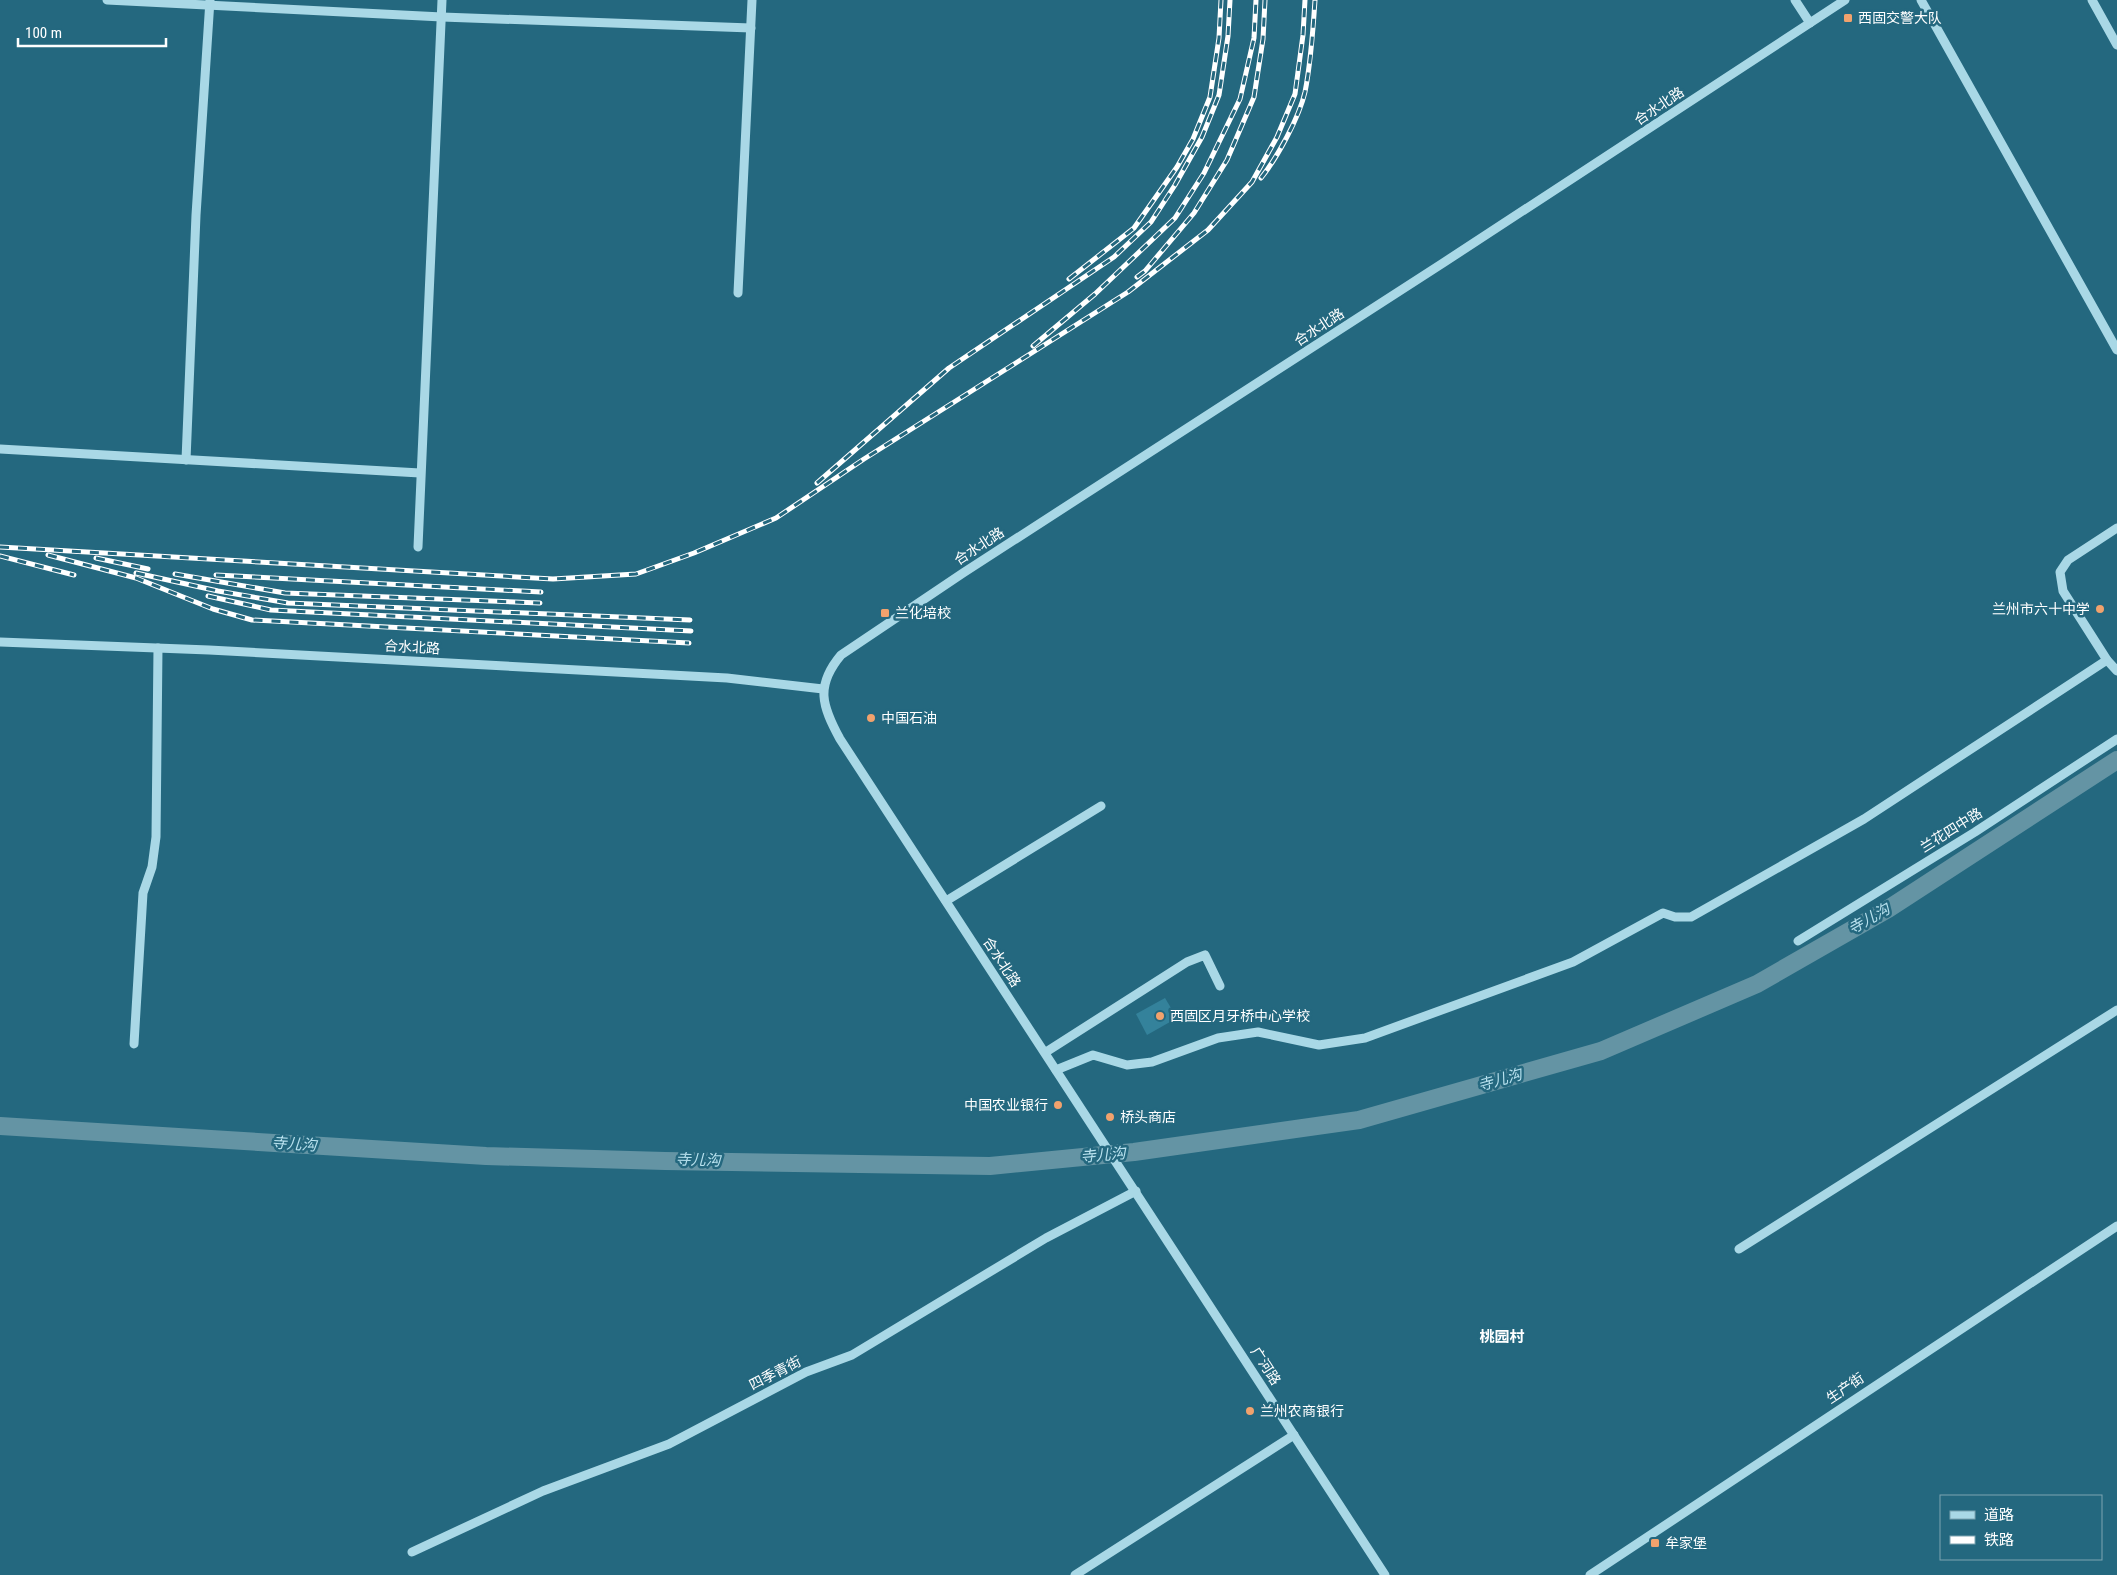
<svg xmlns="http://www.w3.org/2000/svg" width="2117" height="1575" viewBox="0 0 2117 1575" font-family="'Roboto Condensed','Noto Sans SC',sans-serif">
<rect width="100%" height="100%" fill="#24687f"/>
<!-- green -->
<polygon fill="#34829b" points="1165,998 1177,1018 1147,1035 1136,1014"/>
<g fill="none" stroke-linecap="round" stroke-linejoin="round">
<!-- river -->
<polyline stroke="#6494a4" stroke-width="18" points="0,1126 486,1156 665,1161 990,1166 1134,1152 1359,1120 1601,1051 1757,984 1888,909 2117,760"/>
<!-- minor -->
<g stroke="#a9d8e6" stroke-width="9">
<polyline points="107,0 442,17 751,28"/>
<polyline points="1795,0 1810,23"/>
<polyline points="1921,0 2117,350"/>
<polyline points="2092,0 2117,45"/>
<polyline points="738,293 752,0"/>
<polyline points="0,449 420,473"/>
<polyline points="186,460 196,215 210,0"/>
<polyline points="2117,528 2068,560 2060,572 2063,591 2107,660 2117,671"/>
<polyline points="418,547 442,0"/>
<polyline points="0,642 209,650 727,678 823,689"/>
<polyline points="946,901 1101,806"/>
<polyline points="1798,941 1975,832 2117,739"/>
<polyline points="134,1044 143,893 152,867 156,837 158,648"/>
<polyline points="1046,1052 1187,962 1205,955 1220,986"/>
<polyline points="1056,1070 1093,1055 1127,1065 1152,1062 1218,1038 1258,1032 1319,1045 1365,1038 1573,962 1663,913 1675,917 1691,917 1864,819 2107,660"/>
<polyline points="1739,1249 2117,1010"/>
<polyline points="412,1552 543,1491 669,1444 806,1372 852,1355 1046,1238 1136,1191"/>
<polyline points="1075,1575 1294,1435"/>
<path d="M1385,1575L840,739C822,706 815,686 841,655L963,573L1443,263L1845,0"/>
<polyline points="1590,1575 2117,1226"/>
</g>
<defs>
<g id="rail">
<path d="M1261,178C1277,158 1299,118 1305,92C1311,62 1313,31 1315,0"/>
<polyline points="1137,277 1145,271 1194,213 1227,160 1254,97 1263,39 1265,0"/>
<polyline points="1069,279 1134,228 1177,167 1193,139 1210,97 1219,38 1221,0"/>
<polyline points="1033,346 1095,294 1175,218 1204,173 1240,99 1254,38 1256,0"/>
<polyline points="817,483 949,368 1114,257 1151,222 1175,185 1202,137 1219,95 1228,36 1230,0"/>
<polyline points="0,547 553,579 636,574 694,553 776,518 864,459 1128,292 1208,230 1252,182 1277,137 1295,94 1303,35 1305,0"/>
<polyline points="48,555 136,578 213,609 252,620 689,643"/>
<polyline points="0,556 74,575"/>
<polyline points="96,558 148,569"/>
<polyline points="136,573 218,591 288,603 690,620"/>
<polyline points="175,574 285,593 540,603"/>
<polyline points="216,575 541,592"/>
<polyline points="208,596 271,610 691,631"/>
</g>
</defs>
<!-- rail casing -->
<use href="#rail" stroke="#fff" stroke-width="5"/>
<!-- rail -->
<use href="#rail" stroke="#24687f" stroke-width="3" stroke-dasharray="9" stroke-linecap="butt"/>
</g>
<!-- markers -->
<g fill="#f1a26d" stroke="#24687f" stroke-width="2">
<rect x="1843" y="13" width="10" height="10" rx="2.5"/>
<circle cx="2100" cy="609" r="5"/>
<rect x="880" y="608" width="10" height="10" rx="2.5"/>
<circle cx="871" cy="718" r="5"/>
<circle cx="1160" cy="1016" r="5"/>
<circle cx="1058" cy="1105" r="5"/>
<circle cx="1110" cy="1117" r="5"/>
<circle cx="1250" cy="1411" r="5"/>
<rect x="1650" y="1538" width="10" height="10" rx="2.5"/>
</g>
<g text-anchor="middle" stroke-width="5" stroke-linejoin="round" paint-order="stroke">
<!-- poi labels -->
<g font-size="14" fill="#fff" stroke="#24687f" text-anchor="start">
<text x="1858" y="23">西固交警大队</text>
<text x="2090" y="614" text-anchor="end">兰州市六十中学</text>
<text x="895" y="618">兰化培校</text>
<text x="881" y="723">中国石油</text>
<text x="1170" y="1021">西固区月牙桥中心学校</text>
<text x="1048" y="1110" text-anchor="end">中国农业银行</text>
<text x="1120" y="1122">桥头商店</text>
<text x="1260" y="1416">兰州农商银行</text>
<text x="1665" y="1548">牟家堡</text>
</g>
<!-- street labels -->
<g font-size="14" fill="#fff" stroke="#24687f">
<text transform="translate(1659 106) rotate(-34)" y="5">合水北路</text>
<text transform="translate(1319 327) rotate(-33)" y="5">合水北路</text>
<text transform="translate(979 546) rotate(-33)" y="5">合水北路</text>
<text transform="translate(412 647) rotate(3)" y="5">合水北路</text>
<text transform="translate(1951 830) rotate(-32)" y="5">兰花四中路</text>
<text transform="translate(1002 962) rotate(57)" y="5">合水北路</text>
<text transform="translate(1266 1366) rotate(57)" y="5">广河路</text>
<text transform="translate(775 1373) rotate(-27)" y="5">四季青街</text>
<text transform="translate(1845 1388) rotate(-34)" y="5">生产街</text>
</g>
<!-- water labels -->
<g font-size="15" font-style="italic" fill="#b9e2ef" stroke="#24687f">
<text transform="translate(1869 919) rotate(-30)" y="5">寺儿沟</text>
<text transform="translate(1500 1080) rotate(-16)" y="5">寺儿沟</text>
<text transform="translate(294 1144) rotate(4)" y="5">寺儿沟</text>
<text transform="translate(1103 1155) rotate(-5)" y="5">寺儿沟</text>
<text transform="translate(698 1160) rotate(1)" y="5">寺儿沟</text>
</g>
<!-- neighbourhood labels -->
<g font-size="15" font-weight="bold" fill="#fff" stroke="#24687f">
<text x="1502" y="1342">桃园村</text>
</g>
</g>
<!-- legend -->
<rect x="1940" y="1495" width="162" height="65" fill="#24687f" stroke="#7ca4b2"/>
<rect x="1950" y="1511" width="25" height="8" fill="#a9d8e6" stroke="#7ca4b2"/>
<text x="1984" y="1520" font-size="15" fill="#ffffff">道路</text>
<rect x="1950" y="1536" width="25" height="8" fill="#ffffff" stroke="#7ca4b2"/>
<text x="1984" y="1545" font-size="15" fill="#ffffff">铁路</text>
<!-- scale -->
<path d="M18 38v8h148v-8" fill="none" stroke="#ffffff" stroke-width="2.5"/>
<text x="25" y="38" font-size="15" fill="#ffffff" stroke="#24687f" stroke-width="4" paint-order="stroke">100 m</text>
</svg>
